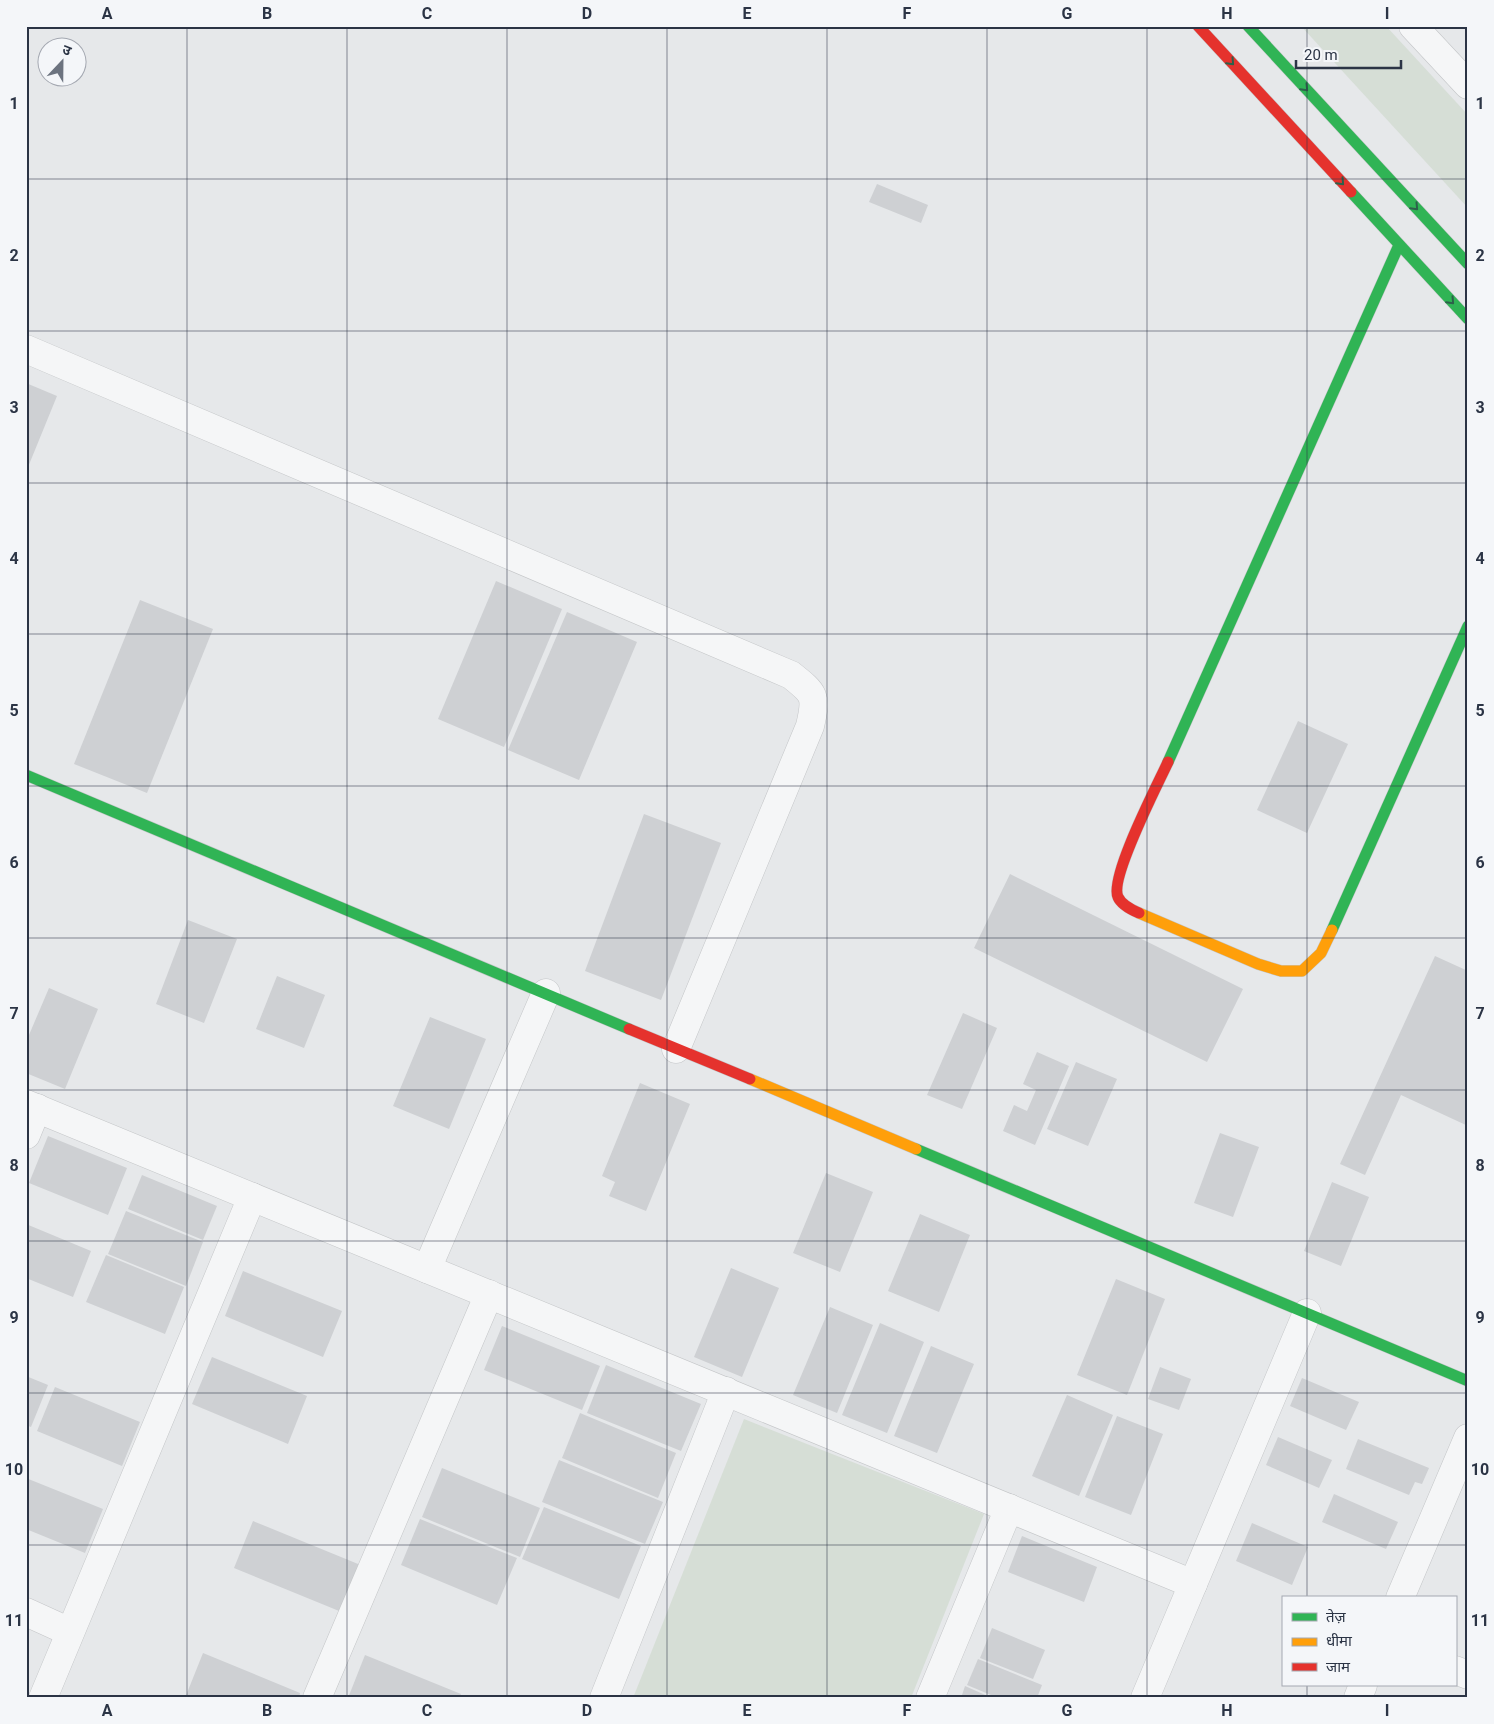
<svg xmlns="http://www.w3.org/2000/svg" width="1494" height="1724" viewBox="0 0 1494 1724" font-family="Roboto,'Noto Sans Devanagari',sans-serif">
<rect width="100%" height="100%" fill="#e6e8ea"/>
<!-- green -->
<g fill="#d6ded6">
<polygon points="1301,26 1386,26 1468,115 1468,208"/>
<polygon points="744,1419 984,1514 911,1698 633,1698"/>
</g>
<!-- building -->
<g fill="#ced0d3">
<polygon points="877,184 928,205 921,223 869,202"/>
<polygon points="26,383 57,396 26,472"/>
<polygon points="496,581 562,609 504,747 438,719"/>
<polygon points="140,600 213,629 147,793 74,764"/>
<polygon points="567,612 637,642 579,780 508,750"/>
<polygon points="1298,721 1348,744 1307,833 1257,810"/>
<polygon points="644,814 721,843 661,1000 585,971"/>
<polygon points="1010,874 1243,989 1207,1062 974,948"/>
<polygon points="188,920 237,939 204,1023 156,1004"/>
<polygon points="1435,956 1468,971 1468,1126 1401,1095 1365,1175 1340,1164"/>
<polygon points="277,976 325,995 304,1048 256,1029"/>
<polygon points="49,988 98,1009 65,1089 26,1073 26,1042"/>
<polygon points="963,1013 997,1028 962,1109 927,1095"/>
<polygon points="430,1017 486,1039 449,1129 393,1106"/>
<polygon points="1037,1052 1069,1066 1035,1145 1003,1131 1014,1105 1027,1111 1036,1090 1023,1084"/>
<polygon points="1076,1062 1117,1079 1088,1146 1047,1129"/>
<polygon points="640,1083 690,1104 646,1211 609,1196 615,1182 602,1176"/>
<polygon points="1220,1133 1259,1147 1233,1217 1194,1203"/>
<polygon points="48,1136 127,1168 108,1215 29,1183"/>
<polygon points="826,1173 873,1192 840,1272 793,1253"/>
<polygon points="142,1175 217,1206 203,1240 128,1209"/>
<polygon points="1332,1182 1369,1197 1341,1266 1304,1251"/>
<polygon points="126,1211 203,1242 186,1286 108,1254"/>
<polygon points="920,1214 970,1235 939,1312 888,1291"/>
<polygon points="26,1224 91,1251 73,1297 26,1278"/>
<polygon points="106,1255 184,1287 165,1334 86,1302"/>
<polygon points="731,1268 779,1288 742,1377 694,1357"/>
<polygon points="243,1271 342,1311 323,1357 225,1316"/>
<polygon points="1116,1279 1165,1299 1127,1395 1077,1375"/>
<polygon points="830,1307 873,1325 837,1413 793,1395"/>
<polygon points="880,1323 924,1342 887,1433 842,1415"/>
<polygon points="502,1326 600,1366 582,1410 484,1370"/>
<polygon points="931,1346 974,1364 937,1453 894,1436"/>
<polygon points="212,1357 307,1396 288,1444 192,1404"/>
<polygon points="606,1365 701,1404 681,1451 587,1413"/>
<polygon points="1160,1367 1191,1379 1179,1410 1148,1399"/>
<polygon points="26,1376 48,1385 31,1427 26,1425"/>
<polygon points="1302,1378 1359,1402 1346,1430 1290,1406"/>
<polygon points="55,1387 140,1422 122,1466 37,1431"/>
<polygon points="1067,1395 1113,1415 1079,1496 1032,1476"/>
<polygon points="580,1413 676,1453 658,1498 562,1458"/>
<polygon points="1117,1416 1163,1434 1131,1515 1085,1497"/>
<polygon points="1278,1437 1332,1460 1319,1488 1266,1465"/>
<polygon points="1358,1439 1429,1468 1422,1484 1415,1482 1409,1495 1346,1469"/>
<polygon points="559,1460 663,1502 645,1544 542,1502"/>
<polygon points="442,1468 540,1508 520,1557 422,1517"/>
<polygon points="26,1478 103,1509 85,1553 26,1529"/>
<polygon points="1334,1494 1398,1522 1386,1549 1322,1522"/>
<polygon points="544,1507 641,1546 619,1599 522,1559"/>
<polygon points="420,1519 517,1558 497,1605 401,1565"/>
<polygon points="253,1521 363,1566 344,1613 234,1568"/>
<polygon points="1252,1523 1308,1547 1292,1585 1236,1561"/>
<polygon points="1022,1536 1097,1567 1084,1602 1008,1572"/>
<polygon points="992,1628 1045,1650 1033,1679 980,1658"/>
<polygon points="203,1653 300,1693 299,1698 185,1698"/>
<polygon points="365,1655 461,1694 459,1698 348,1698"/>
<polygon points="978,1659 1042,1685 1037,1698 998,1698 967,1685"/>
<polygon points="965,1686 992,1698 961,1698"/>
</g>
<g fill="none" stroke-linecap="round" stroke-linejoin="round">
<defs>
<g id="street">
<polyline points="1413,26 1468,85"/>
<path d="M26,349L791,675C815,694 817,696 810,726L676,1049"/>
<polyline points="26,1104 1193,1584"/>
<polyline points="26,1135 37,1108"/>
<polyline points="427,1269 546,993"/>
<polyline points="1400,1598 1468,1438"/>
<polyline points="26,1612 70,1632"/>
<polyline points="1455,1670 1468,1675"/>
<polyline points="43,1698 252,1197"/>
<polyline points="317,1698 489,1294"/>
<polyline points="604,1698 726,1391"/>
<polyline points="930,1698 1009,1508"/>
<polyline points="1145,1698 1307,1313"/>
<polyline points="1358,1698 1363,1685"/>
</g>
<g id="fast">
<polyline points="1248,26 1468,264"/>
<polyline points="1351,192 1468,319"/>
<polyline points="1168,762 1399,245"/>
<polyline points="26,775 629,1029"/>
<polyline points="1332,930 1468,626"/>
<polyline points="916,1149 1468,1381"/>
</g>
<g id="slow">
<polyline points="1139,913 1258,964 1281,971 1302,971 1321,953 1332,930"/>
<polyline points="750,1079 916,1149"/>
</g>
<g id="jam">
<polyline points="1198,26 1351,192"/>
<path d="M1139,913C1132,910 1121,904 1118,897C1109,878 1158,784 1168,762"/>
<polyline points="629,1029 750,1079"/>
</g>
</defs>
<!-- street casing -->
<use href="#street" stroke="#c4c6c8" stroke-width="29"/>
<!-- fast casing -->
<use href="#fast" stroke="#c4c6c8" stroke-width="12"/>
<!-- slow casing -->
<use href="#slow" stroke="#c4c6c8" stroke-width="12"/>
<!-- jam casing -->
<use href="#jam" stroke="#c4c6c8" stroke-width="12"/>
<!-- street -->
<use href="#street" stroke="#f5f6f7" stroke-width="28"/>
<!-- fast -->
<use href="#fast" stroke="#30b455" stroke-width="11"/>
<!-- slow -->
<use href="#slow" stroke="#ff9f0a" stroke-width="11"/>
<!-- jam -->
<use href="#jam" stroke="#e5322d" stroke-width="11"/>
</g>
<!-- one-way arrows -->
<defs><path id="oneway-chevron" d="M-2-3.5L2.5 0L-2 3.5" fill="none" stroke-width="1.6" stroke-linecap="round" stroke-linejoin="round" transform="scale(1.25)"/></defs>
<g stroke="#2d614b">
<use href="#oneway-chevron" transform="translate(1231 62) rotate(47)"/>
<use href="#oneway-chevron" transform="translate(1305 88) rotate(47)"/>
<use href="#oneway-chevron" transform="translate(1341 182) rotate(47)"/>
<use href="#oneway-chevron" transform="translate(1415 207) rotate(47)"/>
<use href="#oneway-chevron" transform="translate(1451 301) rotate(47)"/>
</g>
<!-- grid -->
<path fill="none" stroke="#2b3445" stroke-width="1" stroke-opacity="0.55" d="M187,26V1698M347,26V1698M507,26V1698M667,26V1698M827,26V1698M987,26V1698M1147,26V1698M1307,26V1598M26,179H1468M26,331H1468M26,483H1468M26,634H1468M26,786H1468M26,938H1468M26,1090H1468M26,1241H1468M26,1393H1468M26,1545H1468M1307,1685V1698"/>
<!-- border -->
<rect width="1494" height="1724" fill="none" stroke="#f4f6f9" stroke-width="55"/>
<!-- legend -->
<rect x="1282" y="1596" width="175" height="90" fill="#f4f6f9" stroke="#a4a8b1"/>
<rect x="1292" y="1613" width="25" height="8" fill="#30b455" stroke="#a4a8b1"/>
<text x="1326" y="1622" font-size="15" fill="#2b3445">तेज़</text>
<rect x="1292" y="1638" width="25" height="8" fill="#ff9f0a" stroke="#a4a8b1"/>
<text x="1326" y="1646" font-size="15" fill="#2b3445">धीमा</text>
<rect x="1292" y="1663" width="25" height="8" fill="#e5322d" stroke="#a4a8b1"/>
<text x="1326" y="1672" font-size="15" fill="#2b3445">जाम</text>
<!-- north arrow -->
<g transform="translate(62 62) rotate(22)"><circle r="24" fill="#f4f6f9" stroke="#a4a8b1"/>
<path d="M0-4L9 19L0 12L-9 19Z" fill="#6c737f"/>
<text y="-8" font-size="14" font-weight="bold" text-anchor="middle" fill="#2b3445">उ</text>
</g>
<!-- scale -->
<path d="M1296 60v8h105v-8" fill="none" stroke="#2b3445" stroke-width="2.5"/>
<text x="1304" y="60" font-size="15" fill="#2b3445" stroke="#f4f6f9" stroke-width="4" paint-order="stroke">20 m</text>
<rect x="28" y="28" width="1438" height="1668" fill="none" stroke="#2b3445" stroke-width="2"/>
<g font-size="16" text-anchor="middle" font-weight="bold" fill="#2b3445">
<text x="107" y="19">A</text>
<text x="267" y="19">B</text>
<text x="427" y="19">C</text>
<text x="587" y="19">D</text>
<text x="747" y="19">E</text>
<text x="907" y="19">F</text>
<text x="1067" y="19">G</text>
<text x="1227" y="19">H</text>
<text x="1387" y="19">I</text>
<text x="14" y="109">1</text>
<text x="1480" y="109">1</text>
<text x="14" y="261">2</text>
<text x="1480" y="261">2</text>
<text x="14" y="413">3</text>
<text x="1480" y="413">3</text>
<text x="14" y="564">4</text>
<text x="1480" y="564">4</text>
<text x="14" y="716">5</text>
<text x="1480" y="716">5</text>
<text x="14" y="868">6</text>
<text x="1480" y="868">6</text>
<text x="14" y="1019">7</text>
<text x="1480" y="1019">7</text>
<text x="14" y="1171">8</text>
<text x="1480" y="1171">8</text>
<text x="14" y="1323">9</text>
<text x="1480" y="1323">9</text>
<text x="14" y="1475">10</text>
<text x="1480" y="1475">10</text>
<text x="14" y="1626">11</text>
<text x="1480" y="1626">11</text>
<text x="107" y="1716">A</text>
<text x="267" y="1716">B</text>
<text x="427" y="1716">C</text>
<text x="587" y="1716">D</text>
<text x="747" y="1716">E</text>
<text x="907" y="1716">F</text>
<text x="1067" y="1716">G</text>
<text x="1227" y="1716">H</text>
<text x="1387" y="1716">I</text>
</g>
</svg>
